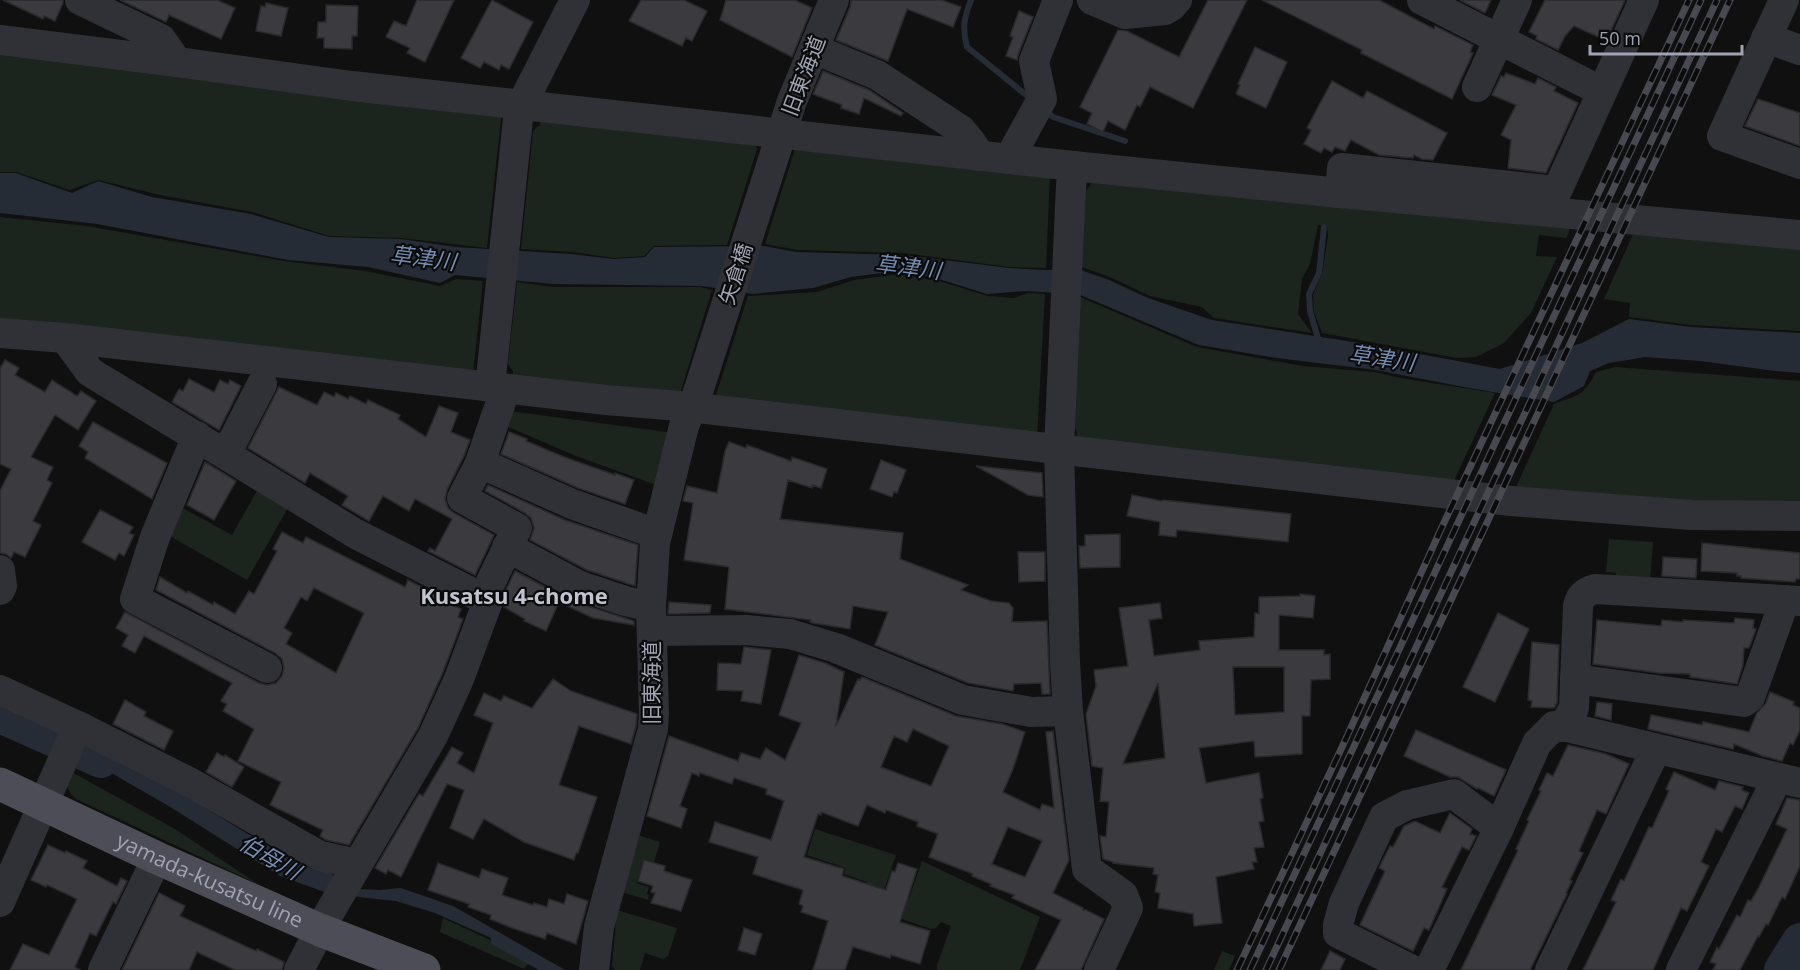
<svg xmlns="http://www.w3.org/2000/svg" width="1800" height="970" viewBox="0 0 1800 970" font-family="'Open Sans','Noto Sans JP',sans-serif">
<rect width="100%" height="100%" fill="#101011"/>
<!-- green -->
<g fill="#1c241e">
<polygon points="0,52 499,112 501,119 487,248 401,238 329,236 252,212 160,195 98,180 70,190 16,172 0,172"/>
<polygon points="541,117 755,143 757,149 727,245 654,246 644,256 615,258 572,252 521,249 533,131 540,125"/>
<polygon points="795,149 1050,172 1046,268 1009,267 904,253 797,250 765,244"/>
<polygon points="1092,177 1572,225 1566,238 1539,235 1536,256 1557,257 1531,313 1504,343 1476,357 1457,358 1322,333 1314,312 1313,295 1322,274 1328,236 1327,225 1318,225 1310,264 1302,279 1298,314 1312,333 1214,318 1202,307 1150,296 1110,277 1081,267 1085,191 1090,186"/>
<polygon points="0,217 87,226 284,261 365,271 440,286 456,279 483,281 473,374 0,324"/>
<polygon points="1633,234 1800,244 1800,331 1691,325 1629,317 1630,303 1604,299"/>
<polygon points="899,274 939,281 988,296 1014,298 1028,293 1045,294 1037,437 714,401 748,296 817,292 854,280"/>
<polygon points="517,282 553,287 701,287 712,290 679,397 513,379 513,371 508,364"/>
<polygon points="1080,297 1197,347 1303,366 1374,372 1400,378 1495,393 1452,485 1077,442 1077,432 1074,426"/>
<path d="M1615,367L1800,381V506L1514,491L1554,404C1578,395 1584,396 1596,372Z"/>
<polygon points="503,410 674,433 659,486 576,456 499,423"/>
<polygon points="258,489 289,506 247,580 168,535 179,506 232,535"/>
<polygon points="1609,539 1653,542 1650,582 1616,580 1616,573 1606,572"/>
<path d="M68,770L175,829L258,884L76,799C65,789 65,784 68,770Z"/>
<polygon points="815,829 896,855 884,890 867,885 867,882 844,874 846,868 807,855"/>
<polygon points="635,834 660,842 654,862 644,859 636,883 649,887 647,894 649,895 648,900 621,892"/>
<polygon points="922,861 1040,917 1020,970 937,970 937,965 951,926 941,922 936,928 931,929 896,917 903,896 909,898"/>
<polygon points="617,910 677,928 668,956 663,959 645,953 640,970 615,970 612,966"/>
<polygon points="443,918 503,946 529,963 524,969 451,937 440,932"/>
<polygon points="1222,951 1235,956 1229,970 1214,970"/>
</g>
<!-- water -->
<g fill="#262c35">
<polygon points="0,173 16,173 72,193 98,181 152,197 251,214 329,237 401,239 456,247 571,254 614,259 645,257 654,247 764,246 796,252 904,255 1009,268 1046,270 1078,269 1109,280 1148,298 1212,320 1366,344 1500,369 1582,343 1629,319 1691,327 1800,333 1800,373 1775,371 1700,361 1645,357 1609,363 1590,371 1584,386 1554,402 1469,388 1376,370 1277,358 1199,345 1078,294 1025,291 987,294 939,279 898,271 851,277 813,288 753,294 702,286 553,284 455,275 440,283 368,267 288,260 97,224 0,213"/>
<polygon points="83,745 190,799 288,858 313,869 328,870 329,873 361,889 379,890 401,888 453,906 565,970 539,970 491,944 491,938 435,913 396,901 330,894 280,876 167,805 99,766 77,756"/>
</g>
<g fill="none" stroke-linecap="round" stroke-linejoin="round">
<!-- stream -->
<g stroke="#262c35" stroke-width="6">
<path d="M971,0C964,17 962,29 967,47L1031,99"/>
<polyline points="1046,111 1053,117 1125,141"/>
<polyline points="1319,342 1310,311 1309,294 1319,273 1324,227"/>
</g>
<!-- river -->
<g stroke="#262c35" stroke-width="36">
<polyline points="0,715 101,760"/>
<polyline points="1782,970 1800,941"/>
</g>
</g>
<!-- building -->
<g fill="#3a3a3f" stroke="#2a292d" stroke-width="1.5" fill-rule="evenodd">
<polygon points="3,0 63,0 63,3 55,21 44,16 43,19"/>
<polygon points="120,0 217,0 235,8 221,39 169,15 166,22"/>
<polygon points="417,0 454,0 425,62 407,53 410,48 386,37 394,21 406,26"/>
<polygon points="492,0 533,22 509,69 501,65 499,70 484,62 480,68 461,58"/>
<polygon points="641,0 684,0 707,11 692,41 686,38 682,46 629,21"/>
<polygon points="726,0 795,0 812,8 792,57 720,20"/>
<polygon points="851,0 942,0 961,7 953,27 907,9 888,61 836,40 850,7"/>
<polygon points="1208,0 1247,0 1193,108 1150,87 1140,107 1137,105 1125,130 1108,121 1103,132 1087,124 1092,113 1080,107 1118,30 1127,31 1179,57"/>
<polygon points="1262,0 1379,0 1434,29 1435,26 1473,45 1470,52 1473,53 1452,99 1361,53 1362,50"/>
<polygon points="1460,0 1491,0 1485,13"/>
<polygon points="1545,0 1625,0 1608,37 1605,35 1603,39 1574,26 1565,36 1558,50 1536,39 1537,36 1529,32"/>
<polygon points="266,3 288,8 281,36 256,31 261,6 265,7"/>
<polygon points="326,5 358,6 357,36 352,36 352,49 324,48 324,38 317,38 318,22 326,22"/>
<polygon points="1019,11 1033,17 1018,55 1017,60 1006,56 1013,37 1010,36"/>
<polygon points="1255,47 1287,62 1266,108 1236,94 1240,85 1238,84"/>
<polygon points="823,71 869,90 903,113 901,116 864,98 859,114 841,108 842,105 813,94"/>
<polygon points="1506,73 1535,84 1538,78 1556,87 1554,91 1578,103 1546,173 1508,168 1511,140 1501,135 1516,105 1492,95 1501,76 1504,77"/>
<polygon points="1332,81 1363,98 1367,91 1447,133 1433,160 1422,159 1414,155 1413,158 1379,155 1351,140 1345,151 1335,147 1332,152 1324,148 1321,153 1304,144 1311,130 1307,128"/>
<polygon points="1758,99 1800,113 1800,146 1745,126"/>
<polygon points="5,360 19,368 15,375 45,392 52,380 77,396 81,391 96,401 78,430 55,415 31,457 53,467 47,480 52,483 33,521 41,525 25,557 14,552 11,558 6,554 0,553 0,491 11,469 0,464 0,366 1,367"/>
<polygon points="189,379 214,392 220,380 228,384 230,380 241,386 219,430 172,402 179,389 183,391"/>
<polygon points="279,387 317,405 324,392 334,397 336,393 348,399 350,396 366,404 368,400 400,415 398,419 426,437 439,406 458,413 451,432 470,440 464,456 447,490 445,499 448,508 454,513 494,535 475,575 428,551 430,548 435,551 452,519 415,499 409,511 383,496 369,521 342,505 348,496 310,473 305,483 248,448"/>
<polygon points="93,422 167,463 152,499 85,458 88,452 79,446"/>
<polygon points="509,432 527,439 526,441 564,457 615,475 615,473 634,480 625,504 578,488 501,454"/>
<polygon points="729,442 746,448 747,445 791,461 792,457 827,469 821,488 812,485 812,488 788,480 780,519 903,533 900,559 968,585 961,590 991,601 1009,603 1013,608 1012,622 1047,621 1050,694 1042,694 1041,683 1014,684 1013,691 968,683 875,645 888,612 853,606 850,629 813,623 810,622 811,620 725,609 729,567 684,560 693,503 683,501 687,486 717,493 725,451"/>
<polygon points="881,460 906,470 897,493 894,492 892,497 870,489"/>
<polygon points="205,462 236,481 214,520 187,505"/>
<polygon points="976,466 1042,473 1043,497 1028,495"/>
<polygon points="488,485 565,520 638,545 635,586 587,570 530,540 534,528 531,518 525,513 485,491"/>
<polygon points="1132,495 1162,501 1163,500 1291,514 1288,542 1177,530 1176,537 1159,535 1160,522 1127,516"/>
<polygon points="100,510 133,527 129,533 134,535 124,556 119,553 115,560 82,542"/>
<path d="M282,532L303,543L306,537L405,587L408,580L449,601L448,603L461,609L458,617L463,619L443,672L418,728L349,845L326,840L320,836L323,830L270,805L281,782L238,761L254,729L223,711L227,704L221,701L232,683L144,636L135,653L122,646L128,635L116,628L125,612L259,683L267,685L276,683L282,676L284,668L282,659L275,653L156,590L160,577L187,593L188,591L213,605L214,602L235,614L249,591L254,594L277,551L273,549ZM314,588L364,613L336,673L286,644L292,633L284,628L301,597L307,601Z"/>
<polygon points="1120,534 1120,567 1080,568 1079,546 1085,546 1085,535"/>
<polygon points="1702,543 1800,553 1800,579 1796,579 1795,582 1741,578 1741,576 1737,576 1737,573 1701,571"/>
<polygon points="1018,552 1045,552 1045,581 1019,582"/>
<polygon points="1663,557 1697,559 1696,578 1662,576"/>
<polygon points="515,571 572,601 634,621 634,625 593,618 559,602 546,631 524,621 525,619 504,607 505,598 507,593 505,592"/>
<path d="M1300,594L1315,596L1313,618L1279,615V650H1324V655L1330,654V679L1311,680L1310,716H1302V754L1255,757L1254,741L1199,748L1206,783L1259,773L1263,798L1260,799L1264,821L1259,822L1264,847L1254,848L1257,862H1252L1254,869L1216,877L1222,923L1194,926L1193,914L1158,908L1160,893L1155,892L1158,875L1153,874L1154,868L1113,863V862L1103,859L1100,836L1106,837L1109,802L1100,801L1103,768L1092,766L1086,714L1096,686L1094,670L1128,666L1119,608L1160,603L1162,618L1149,620L1154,656L1200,650L1199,641L1254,637L1255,613L1259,614V597L1300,596ZM1233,667H1284V712L1235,715ZM1158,683L1165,758L1123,764Z"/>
<polygon points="669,602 711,605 710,613 668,614"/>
<polygon points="1498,613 1529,629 1495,702 1463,687"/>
<polygon points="1735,618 1754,620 1753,628 1756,629 1749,648 1744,648 1743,665 1737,684 1690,677 1690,674 1659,673 1593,664 1597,620 1661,626 1662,620 1683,622 1683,620 1734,623"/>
<polygon points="1532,642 1559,645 1557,703 1554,708 1531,707 1532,701 1528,700"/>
<polygon points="744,647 771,650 761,704 741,701 743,691 717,690 718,663 741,664"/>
<path d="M799,655L825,663L844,672L836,726L858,679L860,680L862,677L956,716L1002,724L1025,732L1013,769L1003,792L1040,810L1042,804L1054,808L1046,732L1053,731L1069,860L1053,893L1083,908V910H1086L1104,919L1081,970H1035L1061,920L1012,898L1014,895L990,886L991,884L972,876L973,874L929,857L938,834L917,826L918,822L886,810L885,813L867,805L858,826L821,812V815L818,814L804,857L844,869L842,876L886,890L892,871L895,872L898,863L917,869L900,922L930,931L920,964L891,955L890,958L853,947L845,970H813L828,921L801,912L803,906L799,904L803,890L753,874L758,857L709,842L715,822L771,840L784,801L766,794L767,789L734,778L732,784L700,773L699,776L692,773L680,806L687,809L681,828L647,816L669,736L738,761L741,753L760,759L766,748L785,760L801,723L779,715ZM913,729L949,746L931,786L881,767L894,736L907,742ZM1008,827L1042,841L1025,877L992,864Z"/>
<polygon points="553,679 571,691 637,714 636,726 631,744 579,726 559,785 597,797 578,853 576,853 574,860 524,842 484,819 473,839 450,828 464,790 447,784 401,877 388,870 386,874 375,868 419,794 423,796 452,747 463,753 457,763 474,773 493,723 474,715 484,693 501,701 504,696 532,708"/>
<polygon points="1770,692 1794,702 1793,705 1800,708 1800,730 1793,745 1790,743 1782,761 1763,756 1734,744 1733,749 1648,729 1651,715 1702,725 1703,722 1749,732 1757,713 1766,703"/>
<polygon points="125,700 146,712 144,716 173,731 164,750 113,724"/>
<polygon points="1597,702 1612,704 1611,720 1595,716"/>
<polygon points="1416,730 1506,770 1494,796 1478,788 1477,789 1458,777 1450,777 1404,756"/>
<polygon points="1568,745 1606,754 1629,764 1606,814 1597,810 1579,851 1583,853 1570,880 1572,881 1566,893 1567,894 1530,970 1461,970 1518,850 1516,849 1529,821 1527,820 1541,791 1539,790 1547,773 1553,776"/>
<polygon points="217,753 224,757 225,755 244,767 232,787 206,772"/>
<polygon points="1674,772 1715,790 1719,781 1743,787 1742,790 1749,793 1742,809 1735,806 1722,832 1716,829 1701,862 1709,866 1687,911 1681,908 1653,970 1583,970 1616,902 1611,900 1621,879 1624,881 1649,827 1652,828 1669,791 1666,789"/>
<polygon points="1787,798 1800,800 1800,866 1785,899 1782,897 1768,925 1766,924 1759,937 1758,936 1740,970 1713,970 1716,964 1710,962 1717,947 1719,949 1737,915 1740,917 1748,900 1751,901 1758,889 1787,829 1776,824"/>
<polygon points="1450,813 1472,829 1470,834 1476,836 1469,850 1462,847 1442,887 1447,889 1429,930 1424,928 1413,951 1360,925 1385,871 1379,868 1390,846 1393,847 1404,826 1415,821 1440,833"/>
<polygon points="48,845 65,853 66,851 87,861 83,868 117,886 121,878 127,881 116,904 113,902 96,936 90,933 75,967 80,970 10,970 23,944 49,955 77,899 47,885 46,887 31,880"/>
<polygon points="644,860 665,866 664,871 692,880 681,911 651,903 655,893 651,892 653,886 638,881"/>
<polygon points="438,863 479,878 482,869 508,878 502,895 533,905 534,903 547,907 549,899 564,904 567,894 588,901 576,944 547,933 545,939 512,928 490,919 491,915 468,907 469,904 428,890"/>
<polygon points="159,893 185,906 180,916 256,951 257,949 284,962 282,970 235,970 197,952 189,970 122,970"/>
<polygon points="744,928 762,934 755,955 738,950"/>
<polygon points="1330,951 1345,959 1340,970 1321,970"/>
</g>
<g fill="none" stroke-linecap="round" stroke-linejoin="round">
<!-- minor -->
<g stroke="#303136" stroke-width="30">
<polyline points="80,0 161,39 177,62"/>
<polyline points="1092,0 1125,14 1165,10 1172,6 1177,0"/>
<polyline points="1422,0 1601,91"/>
<polyline points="1784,0 1722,136 1800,164"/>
<polyline points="1766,38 1800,50"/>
<polyline points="0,40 177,62 352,86 1073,166 1340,193 1800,235"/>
<polyline points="814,49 877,75 961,130 971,142 980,156"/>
<polyline points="1477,87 1517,0"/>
<polyline points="1009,159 1042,99 1034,61 1058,0"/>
<polyline points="1073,166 1071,186 1059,448 1065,663 1068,711 1087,869 1123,895 1128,908 1099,970"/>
<polyline points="1340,193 1342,168 1557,191 1644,0"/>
<polyline points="0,333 65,338 606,400 680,406 1511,501 1691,515 1800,516"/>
<polyline points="65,338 90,372 356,534 488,601 459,679 433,736 325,920 299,970"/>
<polyline points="490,387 518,119 521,106 575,0"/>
<polyline points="197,436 155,537 135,599 267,668"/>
<polyline points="226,454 262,384"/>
<polyline points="480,463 572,504 657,534"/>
<polyline points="507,547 580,586 625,601 651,607"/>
<polyline points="0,570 2,586 0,590"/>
<polyline points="483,598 517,528 462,498 480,463 501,402"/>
<polyline points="652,631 746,630 790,634 836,648 963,700 1031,712 1068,711"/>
<polyline points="1575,679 1744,702 1750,697 1785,600"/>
<polyline points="0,690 78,726 191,783 320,856 357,864"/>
<path d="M1563,727L1574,708L1578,606C1580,596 1585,592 1595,589L1800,601"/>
<polyline points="0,902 78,726"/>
<polyline points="103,970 157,858"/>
<polyline points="594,970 599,927 653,729 654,713 651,607 655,543 684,426 697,395 792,101 834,0"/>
<polyline points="1412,970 1338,933 1338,925 1344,903 1384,817 1407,805 1454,794 1499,828"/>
<polyline points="1429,970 1499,828 1537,743 1554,726 1567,727 1800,783"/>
<polyline points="1550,970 1656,749"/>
<polyline points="1681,970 1777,779"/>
</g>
<!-- major -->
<path stroke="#4c4d56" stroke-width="33" id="s1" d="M0,784L157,858L320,930L424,970"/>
<defs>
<g id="rail">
<polyline points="1237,970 1343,745 1442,527 1689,0"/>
<polyline points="1250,970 1701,0"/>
<polyline points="1266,970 1717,0"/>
<polyline points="1279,970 1730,0"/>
</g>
</defs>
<!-- rail casing -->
<use href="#rail" stroke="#474850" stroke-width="7"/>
<!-- rail -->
<use href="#rail" stroke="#0b0b0c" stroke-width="4.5" stroke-dasharray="14" stroke-linecap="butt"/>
</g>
<g text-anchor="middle" stroke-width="4.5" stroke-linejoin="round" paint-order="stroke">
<!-- street labels -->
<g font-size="21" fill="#a0a3b3" stroke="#0b0b0c">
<text transform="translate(804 76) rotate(-69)" y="7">旧東海道</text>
<text transform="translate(736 274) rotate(-72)" y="7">矢倉橋</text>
<text transform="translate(652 683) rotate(-90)" y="7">旧東海道</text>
<text dy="7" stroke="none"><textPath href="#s1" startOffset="231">yamada-kusatsu line</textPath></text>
</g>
<!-- water labels -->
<g font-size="22" font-style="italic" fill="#738db2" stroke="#0b0b0c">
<text transform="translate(423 258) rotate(7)" y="8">草津川</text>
<text transform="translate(908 267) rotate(7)" y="8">草津川</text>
<text transform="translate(1382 358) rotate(8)" y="8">草津川</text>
<text transform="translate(270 857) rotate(30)" y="8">伯母川</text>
</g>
<!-- neighbourhood labels -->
<g font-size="22" font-weight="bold" fill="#c1c3cf" stroke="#0b0b0c">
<text x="514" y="604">Kusatsu 4-chome</text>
</g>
</g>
<!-- scale -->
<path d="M1590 45v9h152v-9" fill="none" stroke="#a0a3b3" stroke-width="3"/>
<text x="1599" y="45" font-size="18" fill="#a0a3b3" stroke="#0b0b0c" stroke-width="4.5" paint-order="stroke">50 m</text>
</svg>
